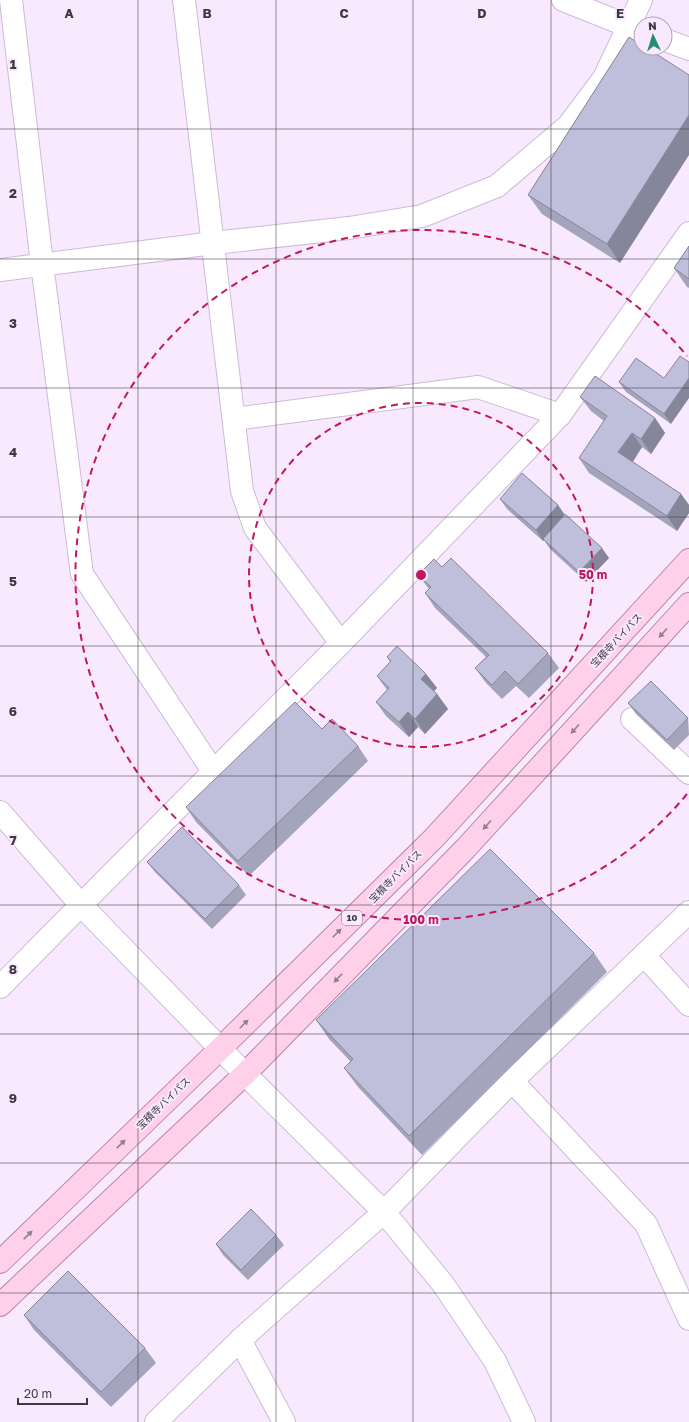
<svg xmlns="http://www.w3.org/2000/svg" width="689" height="1422" viewBox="0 0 689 1422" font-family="'Golos Text','Noto Sans JP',sans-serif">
<rect width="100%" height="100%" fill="#f8e9ff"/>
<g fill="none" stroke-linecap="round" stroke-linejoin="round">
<defs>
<g id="minor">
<polyline points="11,0 42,264 82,574 213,771"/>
<polyline points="184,0 242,491 255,528 341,643"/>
<polyline points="563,0 641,31"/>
<polyline points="665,40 689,49"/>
<polyline points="234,419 478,387 560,415"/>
<polyline points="632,719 689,773"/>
<polyline points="644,955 689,1005"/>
<polyline points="0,987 81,905 341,643 560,415 689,233"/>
<polyline points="512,1081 646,1224 689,1319"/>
<polyline points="240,1340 284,1422"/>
<polyline points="156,1422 240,1340 384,1212 512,1081 689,912"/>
</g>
<g id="tertiary">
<polyline points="0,270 214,243 349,228 422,216 497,186 568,126 604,78 641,0"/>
<polyline points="0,812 81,905 245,1074 384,1212 443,1284 495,1361 524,1422"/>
</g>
<g id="primary">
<polyline points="0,1262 221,1048 434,838 689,560"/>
<polyline points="0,1305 245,1074 465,849 689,604"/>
</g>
</defs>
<!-- minor casing -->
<use href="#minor" stroke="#cdbbd5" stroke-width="24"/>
<!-- tertiary casing -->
<use href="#tertiary" stroke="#cdbbd5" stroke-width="24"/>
<!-- primary casing -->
<use href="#primary" stroke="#ba87a6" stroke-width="24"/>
<!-- minor -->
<use href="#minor" stroke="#fff" stroke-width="22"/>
<!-- tertiary -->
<use href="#tertiary" stroke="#fff" stroke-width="22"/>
<!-- primary -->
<use href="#primary" stroke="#fed0ea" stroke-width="22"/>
</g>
<!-- wall -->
<g fill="#a4a4bd">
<polygon points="629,37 620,263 542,214 528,195"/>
<polygon points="689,246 689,288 687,287 674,268"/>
<polygon points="664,378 671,424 626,392 619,382"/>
<polygon points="580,397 655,418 665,433 651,454 642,447 633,462 681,494 689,505 689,513 677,531 589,473 579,458 604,421 591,411"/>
<polygon points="500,499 565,515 609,558 586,582 550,549 544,540 543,541 507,509"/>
<polygon points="442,567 548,653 559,668 529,698 516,686 502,699 486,683 475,668 486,657 435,608 425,593 429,589 418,575"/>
<polygon points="387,657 426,674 437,688 434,691 437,694 448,709 425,734 418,727 409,737 386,716 376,702 387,690 377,676 390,662"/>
<polygon points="628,703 688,718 689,735 674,750 636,714"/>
<polygon points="322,729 358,746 368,761 249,876 196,822 186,807"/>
<polygon points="147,862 239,885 246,895 212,929 155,872"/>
<polygon points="594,953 607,972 422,1155 358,1087 344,1068 351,1062 329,1039 316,1020"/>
<polygon points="276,1235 284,1245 248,1280 223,1255 216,1244"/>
<polygon points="24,1315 145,1348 156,1363 111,1407 34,1330"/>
</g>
<!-- shaded-wall -->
<g fill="#86869a">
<polygon points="689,115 689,155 620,263 607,244"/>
<polygon points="689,378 689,398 671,424 664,414"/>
<polygon points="655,418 665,433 651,454 641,439"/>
<polygon points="632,433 642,447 629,467 618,452"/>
<polygon points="681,494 689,505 689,513 677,531 667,516"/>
<polygon points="558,505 565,515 543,541 536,530"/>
<polygon points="602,548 609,558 586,582 579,572"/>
<polygon points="426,674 437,688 431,694 421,679"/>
<polygon points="437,694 448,709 425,734 415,719"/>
<polygon points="408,712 418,727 409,737 399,722"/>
</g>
<!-- building -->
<g fill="#bfbfdc" stroke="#86869a">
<polygon points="629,37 641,45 641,48 647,48 689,75 689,115 607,244 528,195"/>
<polygon points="689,246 689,279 674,268"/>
<polygon points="680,356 689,362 689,378 664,414 619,382 636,358 664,378"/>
<polygon points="595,376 655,418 641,439 632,433 618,452 681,494 667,516 579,458 607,416 580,397"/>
<polygon points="522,473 558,505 536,530 500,499"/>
<polygon points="565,514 602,548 579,572 543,539"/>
<polygon points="451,558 548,653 518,684 505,671 492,685 475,668 489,655 425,593 431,587 418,575 434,559 442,567"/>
<polygon points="397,646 426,674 421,679 437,694 415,719 408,712 399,722 376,702 389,688 377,676 391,661 387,657"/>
<polygon points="651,681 688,718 667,740 628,703"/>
<polygon points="295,702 322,729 332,719 358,746 238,861 186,807"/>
<polygon points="182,827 239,885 205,919 147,862"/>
<polygon points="490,849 594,953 409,1136 344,1068 353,1059 316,1020"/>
<polygon points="251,1209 276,1235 241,1270 216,1244"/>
<polygon points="68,1271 145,1348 101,1392 24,1315"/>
</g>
<!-- one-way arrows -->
<defs><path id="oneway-solid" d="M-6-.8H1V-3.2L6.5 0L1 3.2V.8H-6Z"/></defs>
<g fill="#957c8e">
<use href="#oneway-solid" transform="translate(663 633) rotate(132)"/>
<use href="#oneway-solid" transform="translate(575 729) rotate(132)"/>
<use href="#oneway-solid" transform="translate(487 825) rotate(132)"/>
<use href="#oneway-solid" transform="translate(337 933) rotate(-45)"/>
<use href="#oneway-solid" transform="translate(338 978) rotate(134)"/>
<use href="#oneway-solid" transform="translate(244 1024) rotate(-45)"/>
<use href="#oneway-solid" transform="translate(121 1144) rotate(-44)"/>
<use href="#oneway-solid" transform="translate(28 1235) rotate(-44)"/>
</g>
<!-- grid -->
<path fill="none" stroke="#3f3842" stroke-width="1" stroke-opacity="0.55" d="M138,0V1422M276,0V1422M413,0V1422M551,0V1422M0,129H689M0,259H689M0,388H689M0,517H689M0,646H689M0,776H689M0,905H689M0,1034H689M0,1163H689M0,1293H689"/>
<!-- distance rings -->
<g fill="none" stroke="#c2185b" stroke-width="2" stroke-dasharray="7 5">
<circle cx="421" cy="575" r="172"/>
<path d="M687 794A345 345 0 1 1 687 356"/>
</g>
<g text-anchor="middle" stroke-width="4" stroke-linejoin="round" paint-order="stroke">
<!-- shield labels -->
<rect fill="#f8e9ff" stroke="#766d7b" stroke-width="1" x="342" y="911" width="20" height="14" rx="3"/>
<g font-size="9" font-weight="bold" fill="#3f3842">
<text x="352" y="921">10</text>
</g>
<!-- street labels -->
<g font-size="10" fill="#3f3842" stroke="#f8e9ff">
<text transform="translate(616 640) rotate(-47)" y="4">宝積寺バイパス</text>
<text transform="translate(395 876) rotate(-45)" y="4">宝積寺バイパス</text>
<text transform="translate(163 1103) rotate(-44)" y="4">宝積寺バイパス</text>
</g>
</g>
<g font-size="13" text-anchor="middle" font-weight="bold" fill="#3f3842" stroke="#f8e9ff" stroke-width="4" stroke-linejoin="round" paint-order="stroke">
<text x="69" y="18">A</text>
<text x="207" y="18">B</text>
<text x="344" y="18">C</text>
<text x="482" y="18">D</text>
<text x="620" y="18">E</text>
<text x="13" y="69">1</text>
<text x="13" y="198">2</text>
<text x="13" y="328">3</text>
<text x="13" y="457">4</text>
<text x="13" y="586">5</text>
<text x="13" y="716">6</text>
<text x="13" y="845">7</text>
<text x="13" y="974">8</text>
<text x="13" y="1103">9</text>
</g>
<circle cx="421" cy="575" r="6" fill="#c2185b" stroke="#f8e9ff" stroke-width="2"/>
<g font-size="12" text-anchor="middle" font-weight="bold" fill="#c2185b" stroke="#f8e9ff" stroke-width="4" stroke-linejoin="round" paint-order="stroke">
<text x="593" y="579">50 m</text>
<text x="421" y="924">100 m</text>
</g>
<!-- north arrow -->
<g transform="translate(653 36) rotate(356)"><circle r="19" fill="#f8e9ff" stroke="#aea2b3"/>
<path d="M0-3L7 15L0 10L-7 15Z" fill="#248e6c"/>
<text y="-6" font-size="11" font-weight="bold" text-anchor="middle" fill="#3f3842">N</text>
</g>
<!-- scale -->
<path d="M18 1398v6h69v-6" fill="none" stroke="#3f3842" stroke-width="2"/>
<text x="24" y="1398" font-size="12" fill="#3f3842" stroke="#f8e9ff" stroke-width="3" paint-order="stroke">20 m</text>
</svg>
